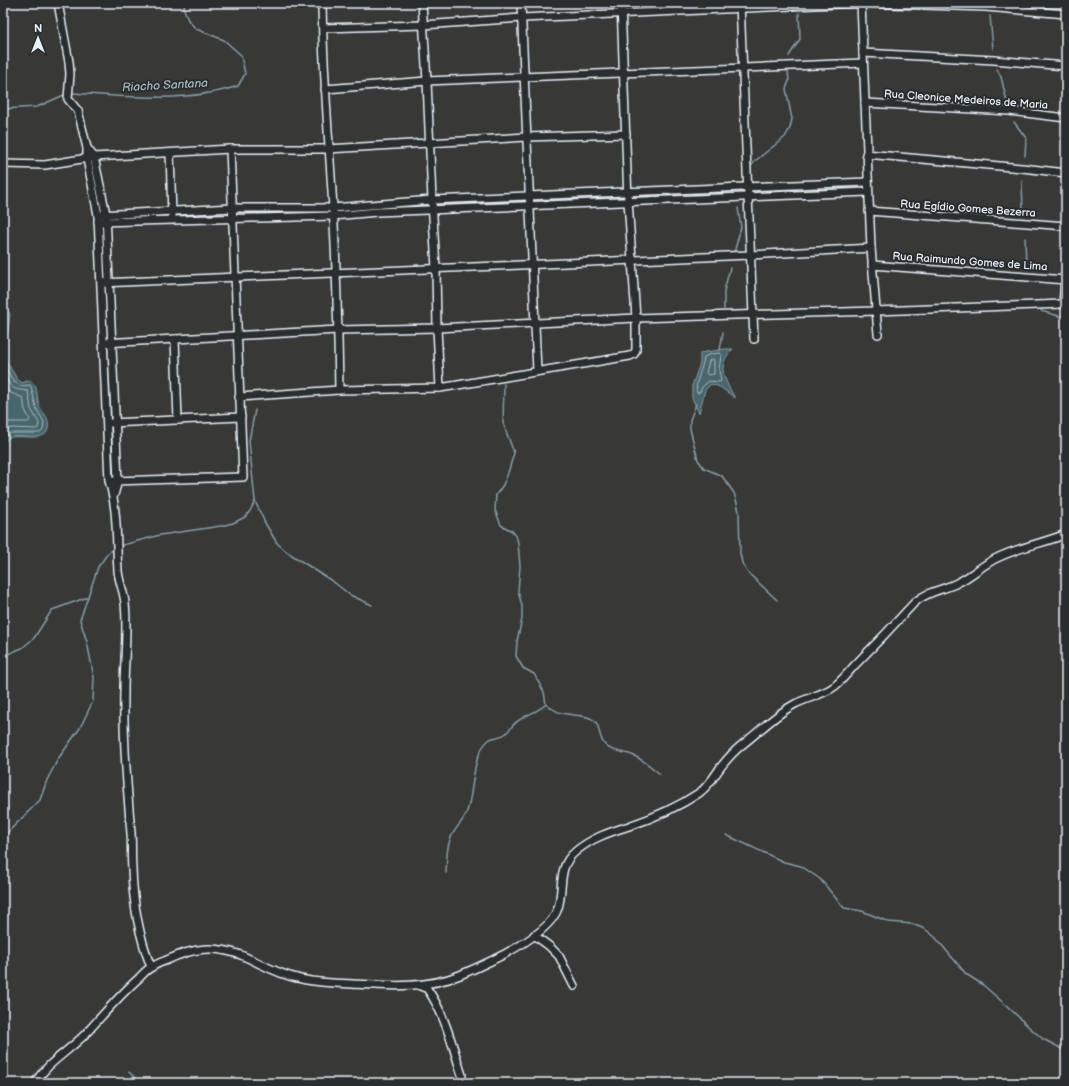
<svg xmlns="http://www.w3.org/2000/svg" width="1069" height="1086" viewBox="0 0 1069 1086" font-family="'Balsamiq Sans',sans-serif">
<rect width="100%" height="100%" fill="#383837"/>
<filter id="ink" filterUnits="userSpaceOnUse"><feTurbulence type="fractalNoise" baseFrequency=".025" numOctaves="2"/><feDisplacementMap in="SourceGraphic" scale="8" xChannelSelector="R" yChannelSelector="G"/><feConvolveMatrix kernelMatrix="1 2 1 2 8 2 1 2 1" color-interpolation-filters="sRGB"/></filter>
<g filter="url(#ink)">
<!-- water -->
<g fill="#49666d" stroke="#899ea5">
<path d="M3,309H7L10,314L8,331L4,347L5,359L17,379L22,383L30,380C39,387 36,395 39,405C41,411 47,415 48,421C53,448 17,431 7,439C3,443 4,451 3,457Z"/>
<path d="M725,349H733C715,366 725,380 735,398L720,387L711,384L705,390L699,413L692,398V386L700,363V353Z"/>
</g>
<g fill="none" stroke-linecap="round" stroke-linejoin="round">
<!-- shore -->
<g stroke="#a8b9c0" stroke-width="1">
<path d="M712,354L720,353L721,355L719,370L721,381L719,382L709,381L702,387L700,392L697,393C694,384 703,368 704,357Z"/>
<polygon points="713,359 714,361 714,374 708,375 706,373 709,361"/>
<polyline points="3,363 14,382 21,386 29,385 31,386 36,408 44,422 43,430 40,433 11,433 3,438"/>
<path d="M3,373C12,388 10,389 28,391L31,409L39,423L38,428L36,429L11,428L3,432"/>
<polyline points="3,385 9,392 23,398 25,410 30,420 28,422 10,422 3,425"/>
</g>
<!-- stream -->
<g stroke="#899ea5" stroke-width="1.5">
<polyline points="990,16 993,49"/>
<polyline points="789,56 800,39 799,13"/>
<polyline points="997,69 1001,77 1007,102"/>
<path d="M72,93C126,97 186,103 238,86L245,74L241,55L224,40L196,29L188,20L184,9L185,3"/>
<polyline points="3,109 37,107 66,94"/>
<polyline points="1014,122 1026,138 1025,156"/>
<polyline points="749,169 755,161 785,137 790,128 792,119 786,89 789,81 788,70"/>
<polyline points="1022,181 1023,211"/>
<polyline points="1025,238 1026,267"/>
<polyline points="734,253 741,227 738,208"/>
<polyline points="724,309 724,291 730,268"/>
<polyline points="1041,311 1066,318"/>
<polyline points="720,350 723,332"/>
<polyline points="696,404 690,420 690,429 698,460 704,468 722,476 734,493 737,503 739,512 740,553 742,563 747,572 777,600"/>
<polyline points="255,501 265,523 277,543 287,552 335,583 350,595 372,605"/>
<polyline points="119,546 160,535 221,526 233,523 245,517 250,511 255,501 249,441 255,410"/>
<polyline points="3,656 22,648 34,638 52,610 88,597"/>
<path d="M546,704C551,708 556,712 562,713C571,716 588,714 595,721C601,728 598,739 606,746C612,752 624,752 632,755C643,759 651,767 660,774"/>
<polyline points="726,835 784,862 801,866 820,879 844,908 862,911 889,922 912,924 925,929 935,937 966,974 983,985 1007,1006 1030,1028 1043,1039 1066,1051"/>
<polyline points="3,837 40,800 47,780 58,759 80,728 93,701 94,677 87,642 80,620 98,567 108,553 114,549"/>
<path d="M446,873C447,862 446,850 450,840C453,830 462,823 466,814C475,793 470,754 490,739C494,737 501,737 505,734C510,730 513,724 518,721C527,714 538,712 546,704L544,692L534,674L523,668L516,656L517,641L522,619V606L518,591L520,566L518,543L516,536L512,531L501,525L495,510L496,495L503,485L508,473L514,453L503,423L504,384"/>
<polyline points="129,1072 140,1083"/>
</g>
<defs>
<g id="minor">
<polyline points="58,3 69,62 70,74 68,99 78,111 87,148 94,157 106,214 118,481 114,495"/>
<path d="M322,3C323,72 329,140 333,208C337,269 338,329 339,390"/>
<polyline points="422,3 427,81 432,200 436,268 437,328 440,388"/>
<polyline points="521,3 537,371"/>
<polyline points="740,3 754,339"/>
<polyline points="861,3 871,248 878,334"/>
<polyline points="323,28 423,25 522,18 861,3 986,7 1066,14"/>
<polyline points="863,53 994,60 1066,66"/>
<polyline points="325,89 427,81 863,63"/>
<polyline points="865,103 1009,111 1066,118"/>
<path d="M87,148V159L98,215L109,481C118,510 116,541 118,571C119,582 124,592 125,603C128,632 124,662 124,691C123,738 127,786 131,833C132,845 131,857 132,869C133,903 139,936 151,967"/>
<polyline points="170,153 172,215"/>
<polyline points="866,154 1022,168 1066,173"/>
<polyline points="3,164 45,165 94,157 230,149 328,149 526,137 626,134"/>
<polyline points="869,211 1066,226"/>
<polyline points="98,215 233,208 333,208 432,200 867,182"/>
<polyline points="98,222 333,216 377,212 868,192"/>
<polyline points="872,265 1066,280"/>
<polyline points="101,283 750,255 871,248"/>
<polyline points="175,339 178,420"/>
<polyline points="104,343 338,330 437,328 636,318 876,311 1063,304 1066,268"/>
<polyline points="239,397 339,390 440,388 630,356 634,354 636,350 636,318 628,201 621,3"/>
<polyline points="111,423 241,417"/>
<polyline points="113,481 243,477 230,149"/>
<polyline points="534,935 549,946 559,956 574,986"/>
<path d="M420,986C423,987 427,988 428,990C445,1014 453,1048 462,1075"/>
<path d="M35,1083C48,1061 73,1049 90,1029C106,1011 121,994 139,978C143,974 147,969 152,967C156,964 162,962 167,960C193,948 213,945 241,955C260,963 277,974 297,978C315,983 334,983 352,984C389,986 425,989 460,975C486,964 550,936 558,908C564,888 557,867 575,852C591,838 610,832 629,826C653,818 678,807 699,793C708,787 714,777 720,768C727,759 734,751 743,744C760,731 776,714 795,704C809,697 823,695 835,686C842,680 848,673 854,666C875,645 895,624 915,602C930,590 941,591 957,583C972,576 983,564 999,557C1020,547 1044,543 1066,534"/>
</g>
</defs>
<!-- minor casing -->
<use href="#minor" stroke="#e8f1f8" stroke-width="10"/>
<!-- minor -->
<use href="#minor" stroke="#2a2d2e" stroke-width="7"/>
</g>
</g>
<g text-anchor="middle" stroke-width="4" stroke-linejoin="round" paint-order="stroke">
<!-- street labels -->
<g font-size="11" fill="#e8f1f8" stroke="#2a2d2e">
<text transform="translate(966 99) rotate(4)" y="4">Rua Cleonice Medeiros de Maria</text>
<text transform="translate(968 208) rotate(4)" y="4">Rua Egídio Gomes Bezerra</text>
<text transform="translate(970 261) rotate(4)" y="4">Rua Raimundo Gomes de Lima</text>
</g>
<!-- water labels -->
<g font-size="12" font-style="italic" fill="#a8b9c0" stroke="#2a2d2e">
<text transform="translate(165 85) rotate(-3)" y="4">Riacho Santana</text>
</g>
</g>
<!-- margin -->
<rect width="1069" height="1086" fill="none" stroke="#2a2d2e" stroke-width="16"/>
<rect x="8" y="8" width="1053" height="1070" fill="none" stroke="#e8f1f8" stroke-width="1.5" filter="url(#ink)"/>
<!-- north arrow -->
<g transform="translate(38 38)" stroke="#2a2d2e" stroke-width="3" paint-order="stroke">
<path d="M0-3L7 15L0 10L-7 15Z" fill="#e8f1f8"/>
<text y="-6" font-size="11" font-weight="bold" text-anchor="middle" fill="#e8f1f8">N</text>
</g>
</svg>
